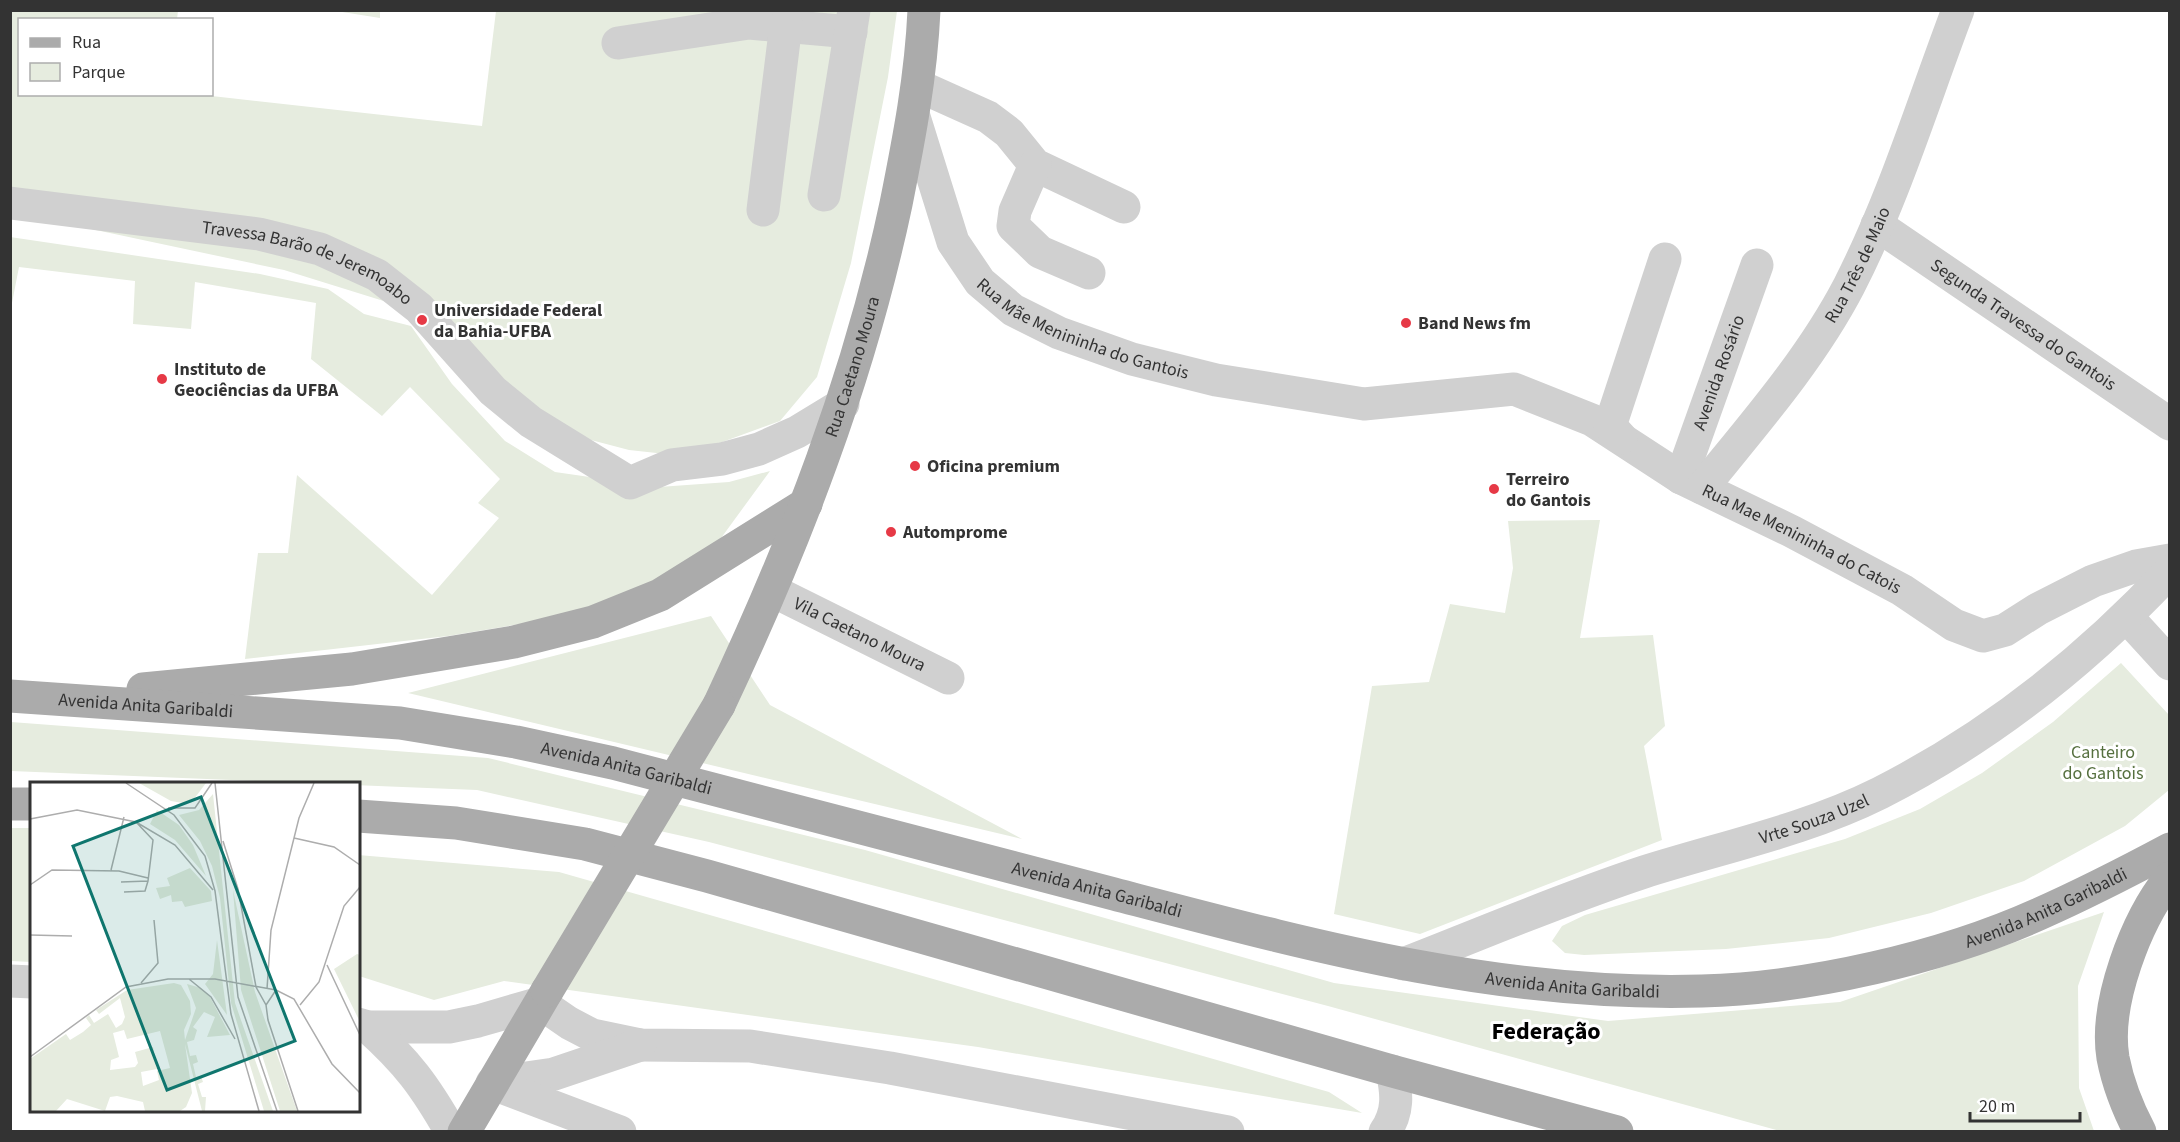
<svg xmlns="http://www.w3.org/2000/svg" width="2180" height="1142" viewBox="0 0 2180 1142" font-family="'Source Sans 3',sans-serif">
<rect width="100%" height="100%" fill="#fff"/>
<!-- green -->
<g fill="#e6ecdf">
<polygon points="11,11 178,11 177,19 20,20 20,94 203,95 482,126 496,11 897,11 888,77 851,263 817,377 780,421 684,456 629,450 572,435 419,312 284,270 11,212"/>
<polygon points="336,11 380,11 380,18"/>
<polygon points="10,237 260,274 328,289 364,314 411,326 452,384 505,441 555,472 659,487 729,482 770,471 697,571 598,611 448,636 245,659 258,553 288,553 297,475 432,595 499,518 478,503 500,479 410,387 382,416 311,359 316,303 195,282 191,329 133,324 135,281 19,267 11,308"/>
<polygon points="1600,520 1580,638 1653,635 1665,726 1644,746 1662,840 1420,934 1334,914 1372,686 1429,682 1450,604 1505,613 1513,568 1508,521"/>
<polygon points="711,616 770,705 1022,839 408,693"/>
<polygon points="2121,663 2169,715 2169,790 2125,826 2024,881 1931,913 1829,938 1726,949 1584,955 1565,953 1552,941 1562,926 1585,915 1845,839 1920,809 1982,773 2053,722"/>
<polygon points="11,722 488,758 865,850 1334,983 1608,1021 1840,1002 2104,912 2078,986 2079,1088 2094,1131 1780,1131 1328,1006 709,842 477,790 11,771"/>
<polygon points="11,828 31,828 31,962 11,961"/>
<polygon points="358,855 559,872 1329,1092 1362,1113 978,1047 504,981 434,1000 359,976"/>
</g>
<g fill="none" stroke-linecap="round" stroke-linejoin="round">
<!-- minor -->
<g stroke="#d0d0d0" stroke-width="33">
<polyline points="618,43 749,23 851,32"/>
<polyline points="919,86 988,117 1009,133 1035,165 1124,207"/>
<path id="s1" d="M914,117L953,242L980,282L1013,310L1059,333L1132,359L1216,380L1364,404L1514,389L1592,420L1681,478L1791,531L1902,590L1954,625L1983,636L2005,630L2038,609L2093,581L2136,566L2170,560"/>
<polyline points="1035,165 1015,211 1013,226 1040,252 1089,273"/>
<polyline points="824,195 854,10"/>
<path id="s2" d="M10,203L259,234L320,249L377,275L419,308L493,391L531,422L630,483L672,465L722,459L759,449L797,432L843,404"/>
<polyline points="763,210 786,24"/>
<path id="s3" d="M1877,225L2170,424"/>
<polyline points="1621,438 1610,426 1665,259"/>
<path id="s4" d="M1681,478L1757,265"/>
<path id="s5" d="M1702,488C1754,424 1811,359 1849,286C1894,198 1923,102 1958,10"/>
<path id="s6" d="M771,590L948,678"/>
<polyline points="2127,617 2170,664"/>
<path id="s7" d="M1403,964C1483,933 1562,899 1644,872C1723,847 1806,830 1880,793C1990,737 2086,661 2170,571"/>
<polyline points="10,981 32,982"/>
<polyline points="358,1024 368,1027 449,1027 478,1021 540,1003 569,1023 592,1035 640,1045 750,1046 890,1068 1228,1132"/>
<path d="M368,1027C407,1062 425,1086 451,1132"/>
<polyline points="492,1083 554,1074 640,1045"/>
<polyline points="496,1085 620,1132"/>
<path d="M1385,1132C1399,1112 1397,1093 1392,1071"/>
</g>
<!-- major -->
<g stroke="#ababab" stroke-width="33">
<polyline points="143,689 352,669 514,642 593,622 660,595 806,504"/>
<path id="s8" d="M10,696L400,723L516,742L613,763C780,807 947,850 1114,894C1309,945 1498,997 1702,991C1809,988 1941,958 2039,914C2084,894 2127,872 2170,849"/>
<path id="s9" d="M719,705C795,544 859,379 896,204C909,139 921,77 924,10"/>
<polyline points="10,804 32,804"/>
<polyline points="358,816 456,823 585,844 707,876 1392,1071 1617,1132"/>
<polyline points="464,1132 547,991"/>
<path d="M2140,1132C2128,1109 2118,1084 2113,1058C2104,1004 2136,920 2170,878"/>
</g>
<!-- major-bridge -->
<polyline stroke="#ababab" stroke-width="33" points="547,991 719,705"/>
</g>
<!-- markers -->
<g fill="#e63946" stroke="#fff" stroke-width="2">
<circle cx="422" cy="320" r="6"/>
<circle cx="1406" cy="323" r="6"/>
<circle cx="162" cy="379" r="6"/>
<circle cx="915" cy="466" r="6"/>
<circle cx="1494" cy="489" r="6"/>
<circle cx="891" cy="532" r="6"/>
</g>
<g text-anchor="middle" stroke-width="6" stroke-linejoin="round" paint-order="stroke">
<!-- street labels -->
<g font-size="18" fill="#333" stroke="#fff">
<text dy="6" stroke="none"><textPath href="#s5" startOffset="273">Rua Três de Maio</textPath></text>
<text dy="6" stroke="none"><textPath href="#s2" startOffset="306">Travessa Barão de Jeremoabo</textPath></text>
<text dy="6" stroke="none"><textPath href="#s3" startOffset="177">Segunda Travessa do Gantois</textPath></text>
<text dy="6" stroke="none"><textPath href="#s1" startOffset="294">Rua Mãe Menininha do Gantois</textPath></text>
<text dy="6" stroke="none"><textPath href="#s9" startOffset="364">Rua Caetano Moura</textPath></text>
<text dy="6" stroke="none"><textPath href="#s4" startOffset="112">Avenida Rosário</textPath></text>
<text dy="6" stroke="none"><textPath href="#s1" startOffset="1064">Rua Mae Menininha do Catois</textPath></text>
<text dy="6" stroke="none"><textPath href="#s6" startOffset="99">Vila Caetano Moura</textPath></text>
<text dy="6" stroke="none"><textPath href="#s8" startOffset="136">Avenida Anita Garibaldi</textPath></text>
<text dy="6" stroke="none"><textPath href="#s8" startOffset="622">Avenida Anita Garibaldi</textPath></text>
<text dy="6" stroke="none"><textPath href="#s7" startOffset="436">Vrte Souza Uzel</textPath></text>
<text dy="6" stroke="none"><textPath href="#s8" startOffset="1108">Avenida Anita Garibaldi</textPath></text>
<text dy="6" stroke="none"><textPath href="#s8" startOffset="2080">Avenida Anita Garibaldi</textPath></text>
<text dy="6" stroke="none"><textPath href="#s8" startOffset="1594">Avenida Anita Garibaldi</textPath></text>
</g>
<!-- poi labels -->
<g font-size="18" font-weight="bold" fill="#333" stroke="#fff" text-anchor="start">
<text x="434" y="316">Universidade Federal<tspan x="434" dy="21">da Bahia-UFBA</tspan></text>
<text x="1418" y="329">Band News fm</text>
<text x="174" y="375">Instituto de<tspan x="174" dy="21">Geociências da UFBA</tspan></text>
<text x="927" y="472">Oficina premium</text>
<text x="1506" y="485">Terreiro<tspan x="1506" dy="21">do Gantois</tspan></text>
<text x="903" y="538">Automprome</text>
</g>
<!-- park labels -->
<g font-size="18" fill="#56703f" stroke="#fff">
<text x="2103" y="758">Canteiro<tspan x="2103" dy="21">do Gantois</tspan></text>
</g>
<!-- district labels -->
<g font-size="24" font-weight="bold" fill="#000" stroke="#fff">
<text x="1546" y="1039">Federação</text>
</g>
</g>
<!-- overview -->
<g transform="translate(30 782)">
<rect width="330" height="330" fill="#fff"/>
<path d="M109,1H176L164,17L153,21L141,19ZM183,12L205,221L243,329H234L201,221L190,116L182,84L170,59L149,33L169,28ZM127,28L149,43L163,63L176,94L145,58L120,42ZM160,86L181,109L182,119L155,125L152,119L142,120L141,113L130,117L126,106L140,104L137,96ZM203,108L225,210L267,329H250L211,208ZM187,158L197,233L175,202L183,192ZM327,172L330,173V240L304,187ZM144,201L151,203L160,219L161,232L154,248L155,258L166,226L157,202L171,206L180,215L200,253L177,255L185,235L174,230L163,245L167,248L164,258L157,260L160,274L166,273L168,280L163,282L166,295L171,294L173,300L168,302L172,315H176L175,329H172L155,262L162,311L156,325L150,329H115L113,320L87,314L80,315L75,329L37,317L26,329H0V277L36,252L40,258L53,250L61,243L56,236L59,233L64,241L78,232L86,246L92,242L95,235L90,216L69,232L66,228L97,208ZM94,248L97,257L130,249L140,286L127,289L129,298L113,304L111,290L127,287L123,265L105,270L108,281L105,285L80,288L81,278L89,275L83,251Z" fill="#e6ecdf" fill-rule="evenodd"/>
<path fill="none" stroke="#adadad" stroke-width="1.5" d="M96,1L144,33L175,74L185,109L201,232L229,329M185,1L208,215L247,329M138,26H165L182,1M0,37L47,28L106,40L145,63L183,108M264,56L304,65L330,83M193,59L208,107L226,205L236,223L238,238L268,329M81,88L94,35M91,100L118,99M0,103L22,88L89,89L118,96M94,110L115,109L118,99L123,58L106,40M0,153L42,154M297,183L330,253M159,197L181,215L205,257M111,201L128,181L124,138M237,207L241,148L269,36L284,1M236,223L246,208M270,223L289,200L314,124L330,105M0,275L96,205L138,197H185L246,208L264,217L302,282L330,311"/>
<path fill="#0f766e" fill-opacity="0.15" stroke="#0f766e" stroke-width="3" d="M171,15L265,259L137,308L43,64Z"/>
<rect width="330" height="330" fill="none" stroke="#333" stroke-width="3"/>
</g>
<!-- border -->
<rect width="2180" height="1142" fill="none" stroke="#333333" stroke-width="24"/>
<!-- legend -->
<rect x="18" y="18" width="195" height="78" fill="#ffffff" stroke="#adadad" stroke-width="1.5"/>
<rect x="30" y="38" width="30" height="9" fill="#ababab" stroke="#adadad" stroke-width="1.5"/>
<text x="72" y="48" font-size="18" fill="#333333">Rua</text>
<rect x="30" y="63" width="30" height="18" fill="#e6ecdf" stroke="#adadad" stroke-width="1.5"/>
<text x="72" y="78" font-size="18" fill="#333333">Parque</text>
<!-- scale -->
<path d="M1970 1112v9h110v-9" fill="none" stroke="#333333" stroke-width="3"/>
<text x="1979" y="1112" font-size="18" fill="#333333" stroke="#ffffff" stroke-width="4.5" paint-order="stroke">20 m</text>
</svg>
